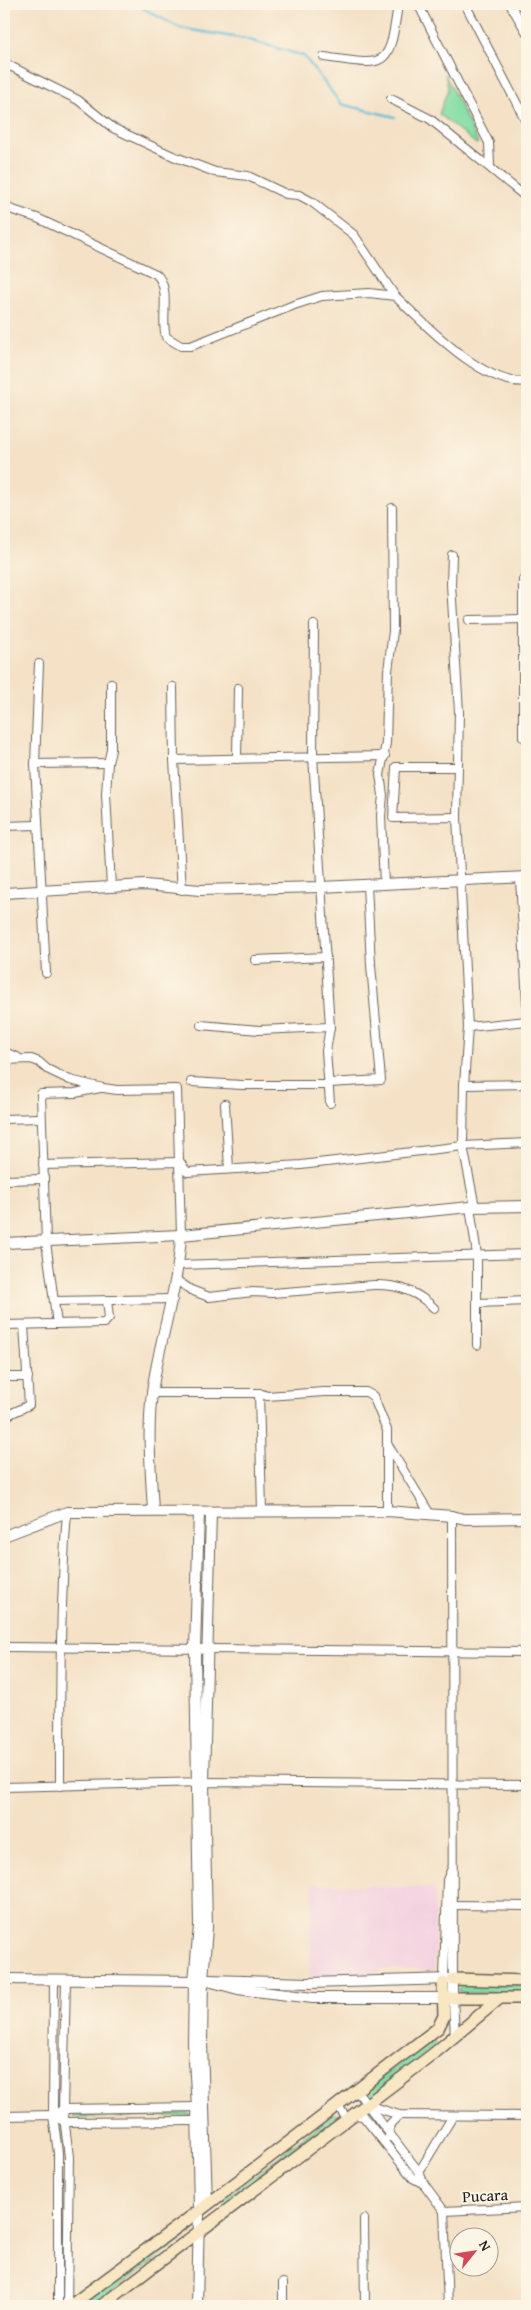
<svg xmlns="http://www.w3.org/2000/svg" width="531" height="2310" viewBox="0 0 531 2310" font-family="'Gentium Book Plus',serif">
<rect width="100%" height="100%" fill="#fcf5e5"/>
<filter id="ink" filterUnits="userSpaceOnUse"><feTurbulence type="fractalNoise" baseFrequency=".02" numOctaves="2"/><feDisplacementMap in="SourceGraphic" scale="10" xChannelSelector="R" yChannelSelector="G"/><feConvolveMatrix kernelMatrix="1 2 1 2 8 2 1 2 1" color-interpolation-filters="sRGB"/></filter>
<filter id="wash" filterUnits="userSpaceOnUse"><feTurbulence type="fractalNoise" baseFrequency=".0096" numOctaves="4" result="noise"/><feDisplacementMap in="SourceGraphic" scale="20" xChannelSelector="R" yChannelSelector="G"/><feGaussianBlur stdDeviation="1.12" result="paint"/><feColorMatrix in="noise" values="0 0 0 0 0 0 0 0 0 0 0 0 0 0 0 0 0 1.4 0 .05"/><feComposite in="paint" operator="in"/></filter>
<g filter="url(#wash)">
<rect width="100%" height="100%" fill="#f4e1c6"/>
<!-- built -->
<polygon fill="#f3cfe0" points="313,1884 435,1888 434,1970 381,1969 380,1973 310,1976"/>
<!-- green -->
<g fill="#82dda3" stroke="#4f7c60">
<polygon points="445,74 478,143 476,144 439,114 448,89"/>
<polygon points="460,1984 527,1985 527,1993 462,1993 459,1991"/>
<polygon points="433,2039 436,2045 368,2100 362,2092"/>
<polygon points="190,2113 190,2116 73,2117 73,2114"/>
<polygon points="335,2113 339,2116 340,2120 226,2206 222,2200"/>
<polygon points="181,2228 186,2237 93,2306 83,2306 83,2302"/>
</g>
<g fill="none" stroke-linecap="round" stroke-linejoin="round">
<!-- stream -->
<polyline stroke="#59bcd7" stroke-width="2.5" points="135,4 180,28 246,39 304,56 341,104 395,117"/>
</g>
</g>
<g filter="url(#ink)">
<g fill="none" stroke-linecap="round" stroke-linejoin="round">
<defs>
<g id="minor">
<polyline points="418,4 489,143 490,166"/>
<polyline points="465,4 527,123"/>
<polyline points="510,4 527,33"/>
<path d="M324,57C387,66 389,70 398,4"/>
<polyline points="4,63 78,100 113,128 173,156 215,172 248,176 286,194 299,195 312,202 354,235 395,296"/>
<polyline points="391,99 430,119 527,198"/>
<path d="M4,207L37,218L156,274C172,289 160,318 166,337L181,346H191L294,305L322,296L369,293L395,296C424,323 485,388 527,381"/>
<polyline points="452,555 451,584 459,712 457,817 468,1027 464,1085 463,1146 475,1207"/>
<polyline points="523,580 523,737"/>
<polyline points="469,620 523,619"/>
<polyline points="314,625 313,756 330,1027 326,1051 330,1103"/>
<polyline points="39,664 35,764 46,973"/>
<polyline points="173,687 174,760 182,890"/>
<polyline points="237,759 238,688"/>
<polyline points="174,760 385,756"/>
<polyline points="35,764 108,763"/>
<polyline points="457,817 393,818 396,767 457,767"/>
<polyline points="4,826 37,825"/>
<polyline points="520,878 527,1003"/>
<polyline points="384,885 381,816 383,795 380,775 386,743 388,671 393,631 392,508"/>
<polyline points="111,887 106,794 108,763 111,750 111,683"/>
<polyline points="255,960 326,957"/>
<polyline points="201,1025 259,1030 330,1027"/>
<polyline points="468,1027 527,1021"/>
<polyline points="4,1052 17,1057"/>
<polyline points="4,1060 31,1059 39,1062 47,1069 70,1080 103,1088 117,1090 177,1089 181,1235"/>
<polyline points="191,1082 242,1085 328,1085"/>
<polyline points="329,1083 381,1080 371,965 367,885"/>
<polyline points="464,1085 527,1084"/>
<polyline points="225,1104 229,1168"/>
<polyline points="4,1119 41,1118"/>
<polyline points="43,1165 180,1162 187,1172 301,1165 463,1146 527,1143"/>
<polyline points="4,1180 44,1179"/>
<polyline points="470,1207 477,1255 477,1345"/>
<polyline points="179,1265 527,1254"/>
<path d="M176,1280L191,1290L209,1297L253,1292L272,1293L374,1285C398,1284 417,1291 434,1308"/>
<polyline points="55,1301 173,1299"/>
<polyline points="479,1303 527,1301"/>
<polyline points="57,1324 46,1242 41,1094 75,1093 100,1088"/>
<polyline points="4,1325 104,1323 109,1318 107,1300"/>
<polyline points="4,1377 28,1377"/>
<polyline points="152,1393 259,1393 267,1396 324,1392 366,1392 373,1396 387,1430 387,1511"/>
<polyline points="259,1393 262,1511"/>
<polyline points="4,1417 29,1405 24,1325"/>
<polyline points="388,1445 430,1514"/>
<polyline points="452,1516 453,1997 455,2037"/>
<polyline points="4,1647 527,1652"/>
<path d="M60,1786C60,1695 60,1603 67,1512"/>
<polyline points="4,1787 204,1782 527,1785"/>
<polyline points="453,1905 527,1906"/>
<polyline points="444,1979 447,1880 452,1868"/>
<polyline points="54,1980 53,2115 58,2153 58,2306"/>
<polyline points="66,1980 63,2109 69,2157 67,2306"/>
<polyline points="357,2091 419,2172 424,2184 444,2211 448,2306"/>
<polyline points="368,2105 399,2115 527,2116"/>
<polyline points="338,2106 348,2120"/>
<polyline points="59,2112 63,2109 197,2107"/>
<polyline points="355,2115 363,2116 413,2178 424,2184"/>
<polyline points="4,2116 53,2115 65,2122 197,2121"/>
<polyline points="389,2137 390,2124 399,2115"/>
<polyline points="419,2172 453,2116"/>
<polyline points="444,2211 527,2207"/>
<polyline points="364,2219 365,2306"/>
<polyline points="283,2283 283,2306"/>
</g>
<g id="tertiary">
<polyline points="4,893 145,885 200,890 321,887 527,877"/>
<polyline points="4,1243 181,1235 470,1207 527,1206"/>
<path d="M153,1511C151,1472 147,1432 152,1393C159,1340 178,1289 181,1235"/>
<polyline points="4,1536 67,1512 387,1511 452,1516 465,1519 527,1518"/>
<polyline points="4,1979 194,1981"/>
<polyline points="209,1980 309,1983 451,1979"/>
<polyline points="212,1982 238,1989 313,1998 443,1998"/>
<polyline points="207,2204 202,2043 203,1980 207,1927 204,1782 211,1512"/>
<polyline points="197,2306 199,2211 197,2107 193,2044 194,1981 199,1926 195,1650 199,1512"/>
</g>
<g id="secondary">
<polyline points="453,1979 527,1981"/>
<polyline points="443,1998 527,1998"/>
<polyline points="70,2306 199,2211 438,2028 444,2016 443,1983"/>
<polyline points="101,2306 432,2055 500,1998"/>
</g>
</defs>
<!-- minor casing -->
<use href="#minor" stroke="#686158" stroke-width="10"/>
<!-- tertiary casing -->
<use href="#tertiary" stroke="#686158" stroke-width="12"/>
<!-- secondary casing -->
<use href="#secondary" stroke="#686158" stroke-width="14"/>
<!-- minor -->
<use href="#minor" stroke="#fff" stroke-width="8"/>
<!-- tertiary -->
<use href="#tertiary" stroke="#fff" stroke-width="10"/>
<!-- secondary -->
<use href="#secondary" stroke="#f9e7c3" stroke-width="11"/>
</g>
</g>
<g text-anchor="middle" stroke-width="4" stroke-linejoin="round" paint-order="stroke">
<!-- street labels -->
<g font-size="16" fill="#1c1c1c" stroke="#fcf5e5">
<text transform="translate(485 2195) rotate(-3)" y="6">Pucara</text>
</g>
</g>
<!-- margin -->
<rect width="531" height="2310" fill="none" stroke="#fcf5e5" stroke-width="20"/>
<!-- north arrow -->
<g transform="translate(474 2252) rotate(60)"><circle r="24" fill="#fcf5e5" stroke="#a29e95"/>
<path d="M0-4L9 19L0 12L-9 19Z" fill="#d1495b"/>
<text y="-8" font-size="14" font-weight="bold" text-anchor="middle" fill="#1c1c1c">N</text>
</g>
</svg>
